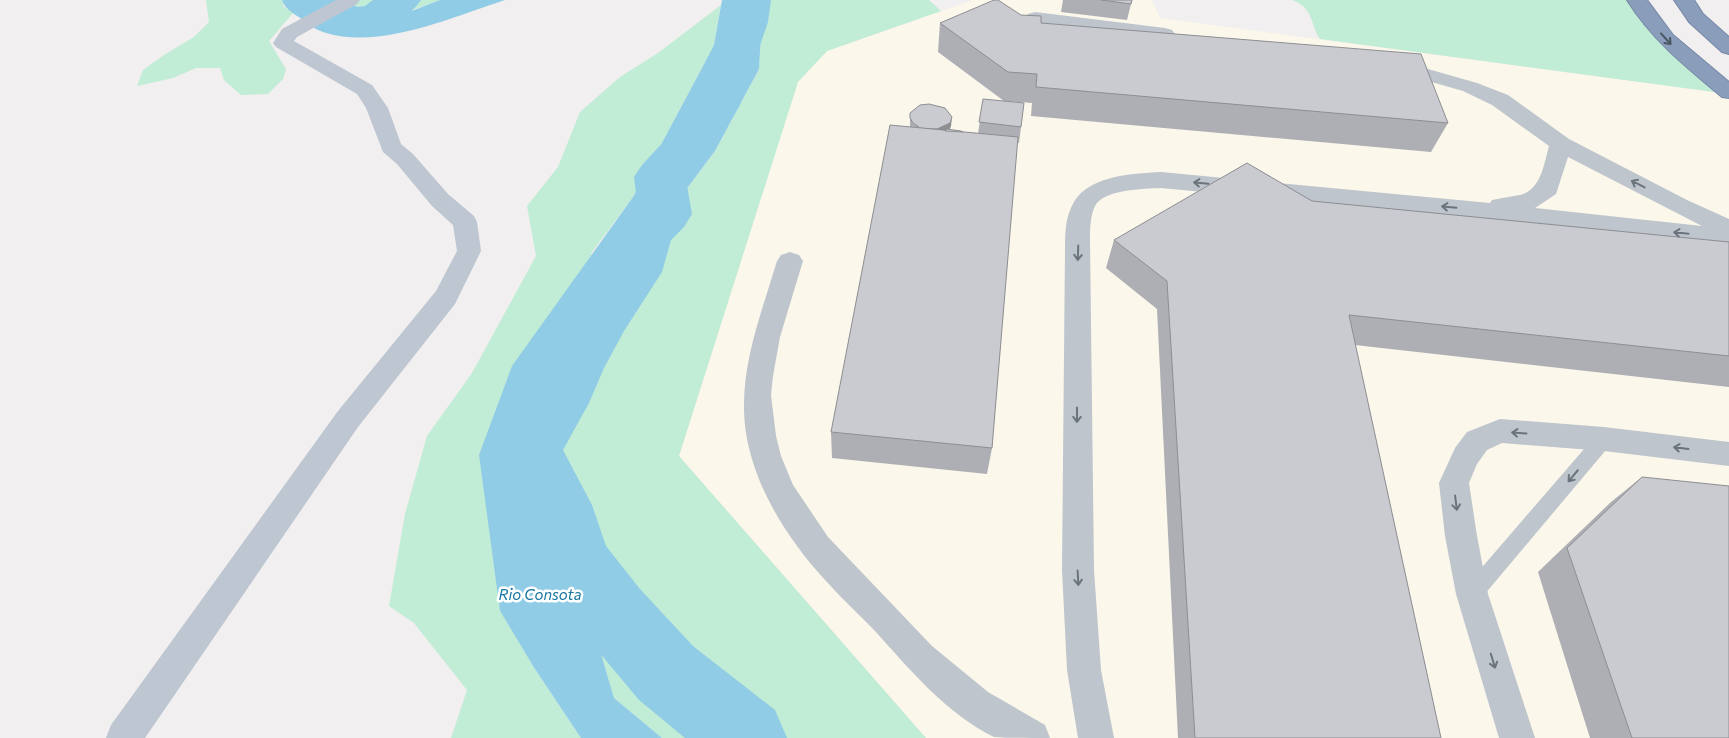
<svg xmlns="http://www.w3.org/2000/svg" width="1729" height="738" viewBox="0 0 1729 738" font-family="Commissioner,sans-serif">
<rect width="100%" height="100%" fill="#f1efef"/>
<!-- commercial -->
<polygon fill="#fbf7ea" points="973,0 1152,0 1160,18 1729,94 1729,738 926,738 679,456 798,82 827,51"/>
<!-- green -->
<g fill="#c1ecd5">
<polygon points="206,0 282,0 284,7 293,13 269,41 286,69 283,79 268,94 241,95 224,80 220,68 196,68 173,78 137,86 143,70 164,55 194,37 209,22"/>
<path d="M350,0H440C407,13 367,26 332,17Z"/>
<polygon points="763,0 929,0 941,11 827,51 798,82 679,456 926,738 662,738 614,698 558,506 547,445 558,403 621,264 646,233 685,191 715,151 759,69"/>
<path d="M1292,0H1637L1729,94L1320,39C1310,24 1314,8 1292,0Z"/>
<polygon points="721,5 714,45 702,68 633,197 592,252 500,611 533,666 581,738 451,738 467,690 414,623 389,606 405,514 427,436 472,373 536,256 527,206 558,167 580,112 620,77 658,53"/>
</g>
<!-- water -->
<g fill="#91cce6">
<path d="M282,0H316L332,17L350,21L409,12L440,0H505C452,17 378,51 323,32C316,30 309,24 303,20C295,14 285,10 282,0Z"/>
<polygon points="722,0 763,0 759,69 715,151 685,191 646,233 621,264 558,403 547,445 558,506 614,698 662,738 581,738 533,666 500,611 479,455 512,366 633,197 702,68 714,45"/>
</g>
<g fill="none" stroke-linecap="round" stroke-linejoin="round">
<!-- river -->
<g fill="#91cce6" fill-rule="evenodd">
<path d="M291,0H344L357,7L365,6L373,0H421C405,23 378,35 350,34C338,34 326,25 315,19C305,13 297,10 291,0Z"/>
<polygon points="729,0 771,0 768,22 739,107 704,159 686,180 692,214 684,227 671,240 662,272 624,331 604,368 589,403 563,450 592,505 606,546 640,589 693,646 775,710 787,738 685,738 639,700 588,639 551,586 540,563 525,507 496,450 506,431 533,390 552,349 582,300 608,266 619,233 627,220 638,209 634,177 642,165 668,137 692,105 724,22"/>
</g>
<defs>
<g id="highway">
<path d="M1627,0H1647L1673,35L1729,82V98L1722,97C1686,67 1652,40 1627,0Z"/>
<polygon points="1674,0 1694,0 1703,14 1729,37 1729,54 1722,52 1689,22"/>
</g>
</defs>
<!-- highway casing -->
<use href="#highway" stroke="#7588a6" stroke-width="2"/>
<!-- lane -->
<polygon fill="#bec5cd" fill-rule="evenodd" points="1604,431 1611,434 1613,439 1611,444 1479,601 1472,604 1465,601 1462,594 1465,587 1597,434"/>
<!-- street -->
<g fill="#bec5cd" fill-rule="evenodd">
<polygon points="1035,12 1165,28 1172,30 1175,34 1172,38 1165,40 1028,22 1025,18 1028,14"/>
<path d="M1393,59L1477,83L1508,95L1569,139L1687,200L1729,219V247L1479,218L1161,188C1144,189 1104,189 1095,206C1090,216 1090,230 1090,241L1094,570L1101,670L1114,738H1078L1067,670L1062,570L1065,250C1065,236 1065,221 1071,208C1084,175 1131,174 1161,172L1490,203L1492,200C1501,198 1510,197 1520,195C1541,190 1544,164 1549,146L1492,105L1463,91L1386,69L1383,65L1386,61ZM1568,157L1702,226L1535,208L1556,194Z"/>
<path d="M790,252L799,255L803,261L780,337L773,376L771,395L776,436L781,456L793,485L828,537L932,646L988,692L1045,725L1050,738C1038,738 1002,738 994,737C947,714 910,670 876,632C860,615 842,599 826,581C789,541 755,489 746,433C737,373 760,318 777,261L781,255Z"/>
<polygon points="1500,419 1604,427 1729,442 1729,466 1604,451 1502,443 1487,450 1477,464 1469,483 1477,536 1488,594 1535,738 1499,738 1456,594 1445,536 1439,483 1455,448 1467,432"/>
</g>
<!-- secondary -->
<polygon fill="#bec6d2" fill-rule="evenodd" points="336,0 360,0 357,4 297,37 294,41 372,85 388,108 401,144 413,154 448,194 474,216 477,222 481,251 455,304 358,427 145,738 106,738 111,725 338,411 436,291 457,251 453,225 432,206 397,164 383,152 366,108 357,94 276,47 273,43 282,29"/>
<!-- highway -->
<use href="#highway" fill="#8a9dbb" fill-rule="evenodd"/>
</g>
<!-- wall -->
<g fill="#adafb4">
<polygon points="1063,0 1132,0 1127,20 1061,12"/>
<polygon points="1021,15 1041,23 1448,123 1431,152 1031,116 1032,103 1004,101 938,52 940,23"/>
<polygon points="983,99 1021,127 1019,143 1017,143 992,448 987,474 832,458 831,432 910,127 910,113 951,126 949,130 978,134"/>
<polygon points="1312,201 1729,242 1729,387 1355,345 1441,738 1178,738 1157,309 1106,268 1114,240"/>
<polygon points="1642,477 1729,738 1590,738 1538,572 1611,502"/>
</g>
<!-- shaded-wall -->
<polygon fill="#8d8e92" points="952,117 951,126 949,131 938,137 937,129"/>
<!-- building -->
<g fill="#c9cbd1" stroke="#8d8e92">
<polygon points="994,0 998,0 1021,15 1041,16 1041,23 1421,54 1448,123 1036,87 1037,74 1008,72 940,23"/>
<polygon points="1101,0 1132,0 1131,4"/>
<polygon points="983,99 1024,103 1021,127 979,122"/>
<polygon points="929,104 945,108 952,117 950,123 937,129 917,128 919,127 913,123 910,118 910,113 920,105"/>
<polygon points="890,125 1018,137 992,448 831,432"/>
<polygon points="947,129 961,131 963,132 945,131"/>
<polygon points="1247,163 1312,201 1729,242 1729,356 1349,315 1441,738 1195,738 1167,281 1114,240"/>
<polygon points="1642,477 1729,486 1729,738 1632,738 1567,548"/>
</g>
<!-- one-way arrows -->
<defs><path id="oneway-shaft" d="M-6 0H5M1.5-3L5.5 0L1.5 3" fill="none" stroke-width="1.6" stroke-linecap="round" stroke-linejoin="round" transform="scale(1.25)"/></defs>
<use stroke="#4b5560" href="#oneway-shaft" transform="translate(1666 39) rotate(48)"/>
<g stroke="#6b747d">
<use href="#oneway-shaft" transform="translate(1201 183) rotate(-175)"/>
<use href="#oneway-shaft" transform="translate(1638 184) rotate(-153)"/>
<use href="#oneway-shaft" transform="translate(1449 207) rotate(-175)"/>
<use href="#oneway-shaft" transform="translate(1681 233) rotate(-174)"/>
<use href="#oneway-shaft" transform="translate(1078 253) rotate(92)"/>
<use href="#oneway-shaft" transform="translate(1077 415) rotate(90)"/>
<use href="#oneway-shaft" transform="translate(1519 433) rotate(-176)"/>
<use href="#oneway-shaft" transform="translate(1681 448) rotate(-173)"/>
<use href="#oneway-shaft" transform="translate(1573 476) rotate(130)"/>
<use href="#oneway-shaft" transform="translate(1456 503) rotate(83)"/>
<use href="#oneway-shaft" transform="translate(1078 578) rotate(87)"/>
<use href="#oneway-shaft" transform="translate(1493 661) rotate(73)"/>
</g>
<g text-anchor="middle" stroke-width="5" stroke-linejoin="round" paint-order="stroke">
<!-- water labels -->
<g font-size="15" font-style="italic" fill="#1677a1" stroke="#fff">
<text x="540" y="600">Rio Consota</text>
</g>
</g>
</svg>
